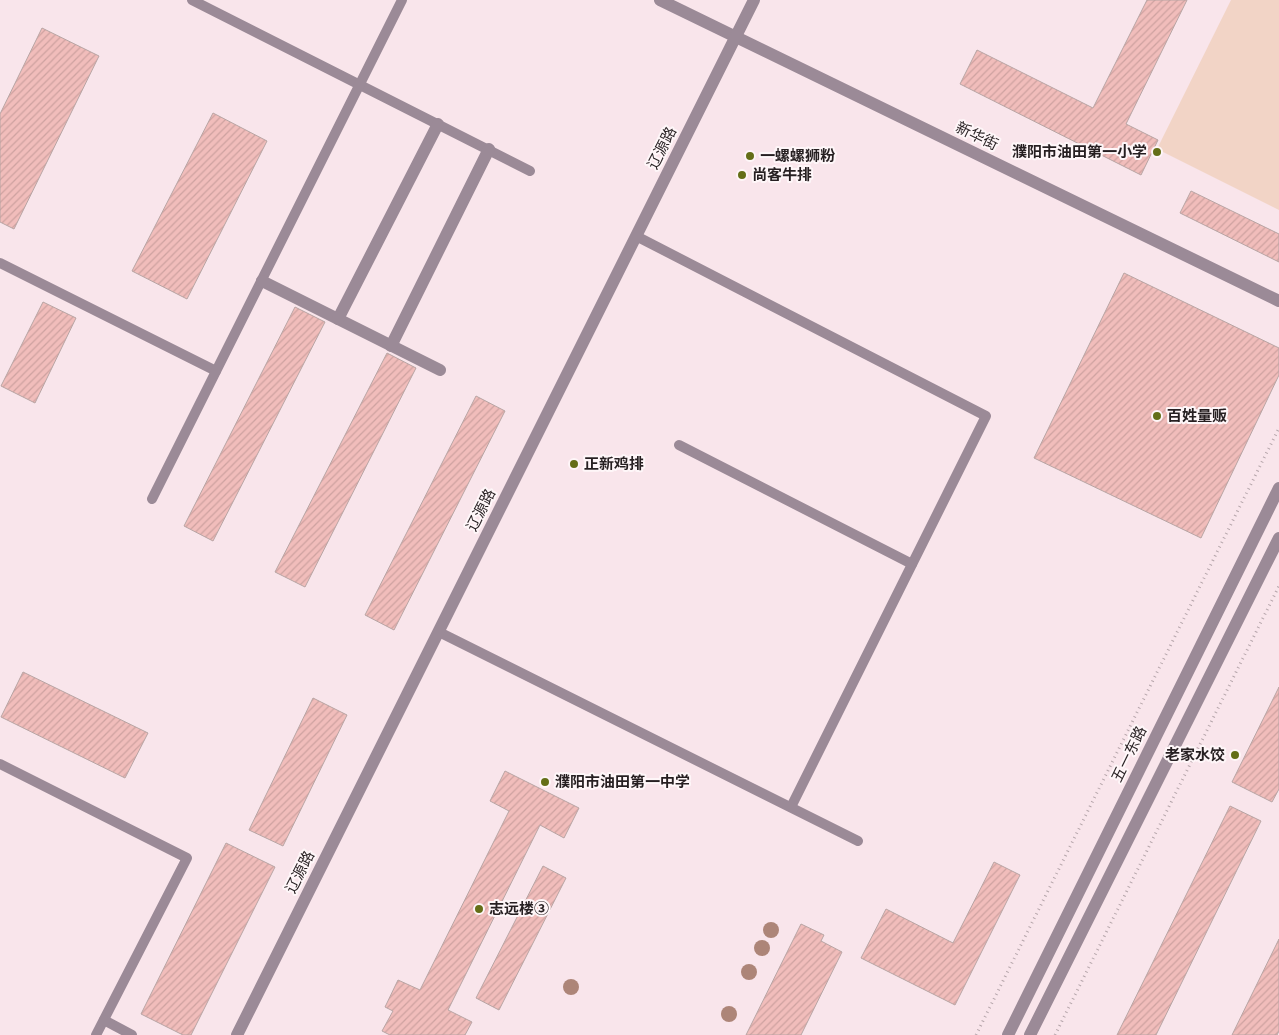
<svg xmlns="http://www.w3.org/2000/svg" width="1279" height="1035" viewBox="0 0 1279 1035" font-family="Ubuntu,'Noto Sans SC',sans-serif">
<defs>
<pattern id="building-hatch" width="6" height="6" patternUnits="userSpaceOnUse" patternTransform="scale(1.25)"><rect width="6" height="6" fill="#f1bdbb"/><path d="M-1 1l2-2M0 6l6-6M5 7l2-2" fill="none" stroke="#cea2a0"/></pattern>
</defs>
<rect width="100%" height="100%" fill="#f9e5eb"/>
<!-- green -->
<polygon fill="#f2d4c6" points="1231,0 1279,0 1279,210 1157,149"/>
<!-- building -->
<g fill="url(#building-hatch)" stroke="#b8a5a4">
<polygon points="1147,0 1187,0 1126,124 1158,140 1141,175 960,84 977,50 1093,108"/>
<polygon points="42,28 99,56 14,229 0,222 0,114"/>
<polygon points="213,113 267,141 187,299 132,271"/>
<polygon points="1191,191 1279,234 1279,262 1180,213"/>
<polygon points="1124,273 1279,348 1279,375 1201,538 1034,458"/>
<polygon points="43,302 76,318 35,403 1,386"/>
<polygon points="295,307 325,322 213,541 184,526"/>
<polygon points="387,353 416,368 305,587 275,572"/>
<polygon points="476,396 505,411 394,630 365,615"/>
<polygon points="23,672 148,733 125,778 1,717"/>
<polygon points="1279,687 1279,789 1272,802 1232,782"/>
<polygon points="313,698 347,715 283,846 249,830"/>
<polygon points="505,771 579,808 564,838 540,825 448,1010 472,1022 465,1035 390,1035 382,1031 393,1011 385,1007 398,980 420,990 509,811 490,801"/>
<polygon points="1230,806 1261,821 1156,1035 1117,1035"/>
<polygon points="226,843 275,867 191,1035 183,1035 141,1014"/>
<polygon points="994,862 1020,875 955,1005 861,958 886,909 953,943"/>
<polygon points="543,866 566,878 499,1010 476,998"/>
<polygon points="801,924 824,935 821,941 842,952 801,1035 746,1035"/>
<polygon points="1279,939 1279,1031 1277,1035 1232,1035"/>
</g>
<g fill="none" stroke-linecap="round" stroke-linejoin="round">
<!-- path -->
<g stroke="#b6a6ab" stroke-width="3" stroke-dasharray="1 4" stroke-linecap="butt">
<polyline points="976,1035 1279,428"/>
<polyline points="1055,1035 1279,586"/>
</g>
<!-- service -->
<g stroke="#9b8a97" stroke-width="10">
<polyline points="192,0 530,171"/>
<polyline points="636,236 986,416 791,807"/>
<polyline points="0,263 216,371"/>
<polyline points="679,445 912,564"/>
<polyline points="152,499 402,0"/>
<polyline points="439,632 858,841"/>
<polyline points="0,764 187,858 96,1035"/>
<polyline points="104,1020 132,1035"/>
</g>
<!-- minor -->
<g stroke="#9b8a97" stroke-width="12">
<polyline points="660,0 1279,301"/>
<polyline points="262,281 440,370"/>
<polyline points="338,319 438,124"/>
<polyline points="391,346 489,149"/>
<polyline points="237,1035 754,0"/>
</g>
<!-- tertiary -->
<g stroke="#9b8a97" stroke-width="12">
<polyline points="1008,1035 1279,488"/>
<polyline points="1030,1035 1279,538"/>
</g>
</g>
<!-- trees -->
<g fill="#ad8578">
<circle cx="771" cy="930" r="8"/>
<circle cx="762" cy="948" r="8"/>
<circle cx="749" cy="972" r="8"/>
<circle cx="571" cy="987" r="8"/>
<circle cx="729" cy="1014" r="8"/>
</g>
<!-- markers -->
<g fill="#646e17" stroke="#fef6f8" stroke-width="2">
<circle cx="1157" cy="152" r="5"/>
<circle cx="750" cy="156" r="5"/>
<circle cx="742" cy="175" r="5"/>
<circle cx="1157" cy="416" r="5"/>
<circle cx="574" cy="464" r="5"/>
<circle cx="1235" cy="755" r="5"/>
<circle cx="545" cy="782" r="5"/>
<circle cx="479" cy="909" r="5"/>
</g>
<g text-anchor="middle" stroke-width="4" stroke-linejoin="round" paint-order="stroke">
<!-- street labels -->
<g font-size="15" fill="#261f21" stroke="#fef6f8">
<text transform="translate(977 136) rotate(26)" y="5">新华街</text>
<text transform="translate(662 148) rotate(-63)" y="5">辽源路</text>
<text transform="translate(481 510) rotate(-63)" y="5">辽源路</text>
<text transform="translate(1129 754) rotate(-64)" y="5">五一东路</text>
<text transform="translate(300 872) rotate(-63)" y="5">辽源路</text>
</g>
<!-- poi labels -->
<g font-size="15" font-weight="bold" fill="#261f21" stroke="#fef6f8" text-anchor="start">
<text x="1147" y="157" text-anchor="end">濮阳市油田第一小学</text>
<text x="760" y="161">一螺螺狮粉</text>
<text x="752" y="180">尚客牛排</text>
<text x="1167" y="421">百姓量贩</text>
<text x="584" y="469">正新鸡排</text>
<text x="1225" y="760" text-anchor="end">老家水饺</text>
<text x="555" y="787">濮阳市油田第一中学</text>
<text x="489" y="914">志远楼③</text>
</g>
</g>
</svg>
